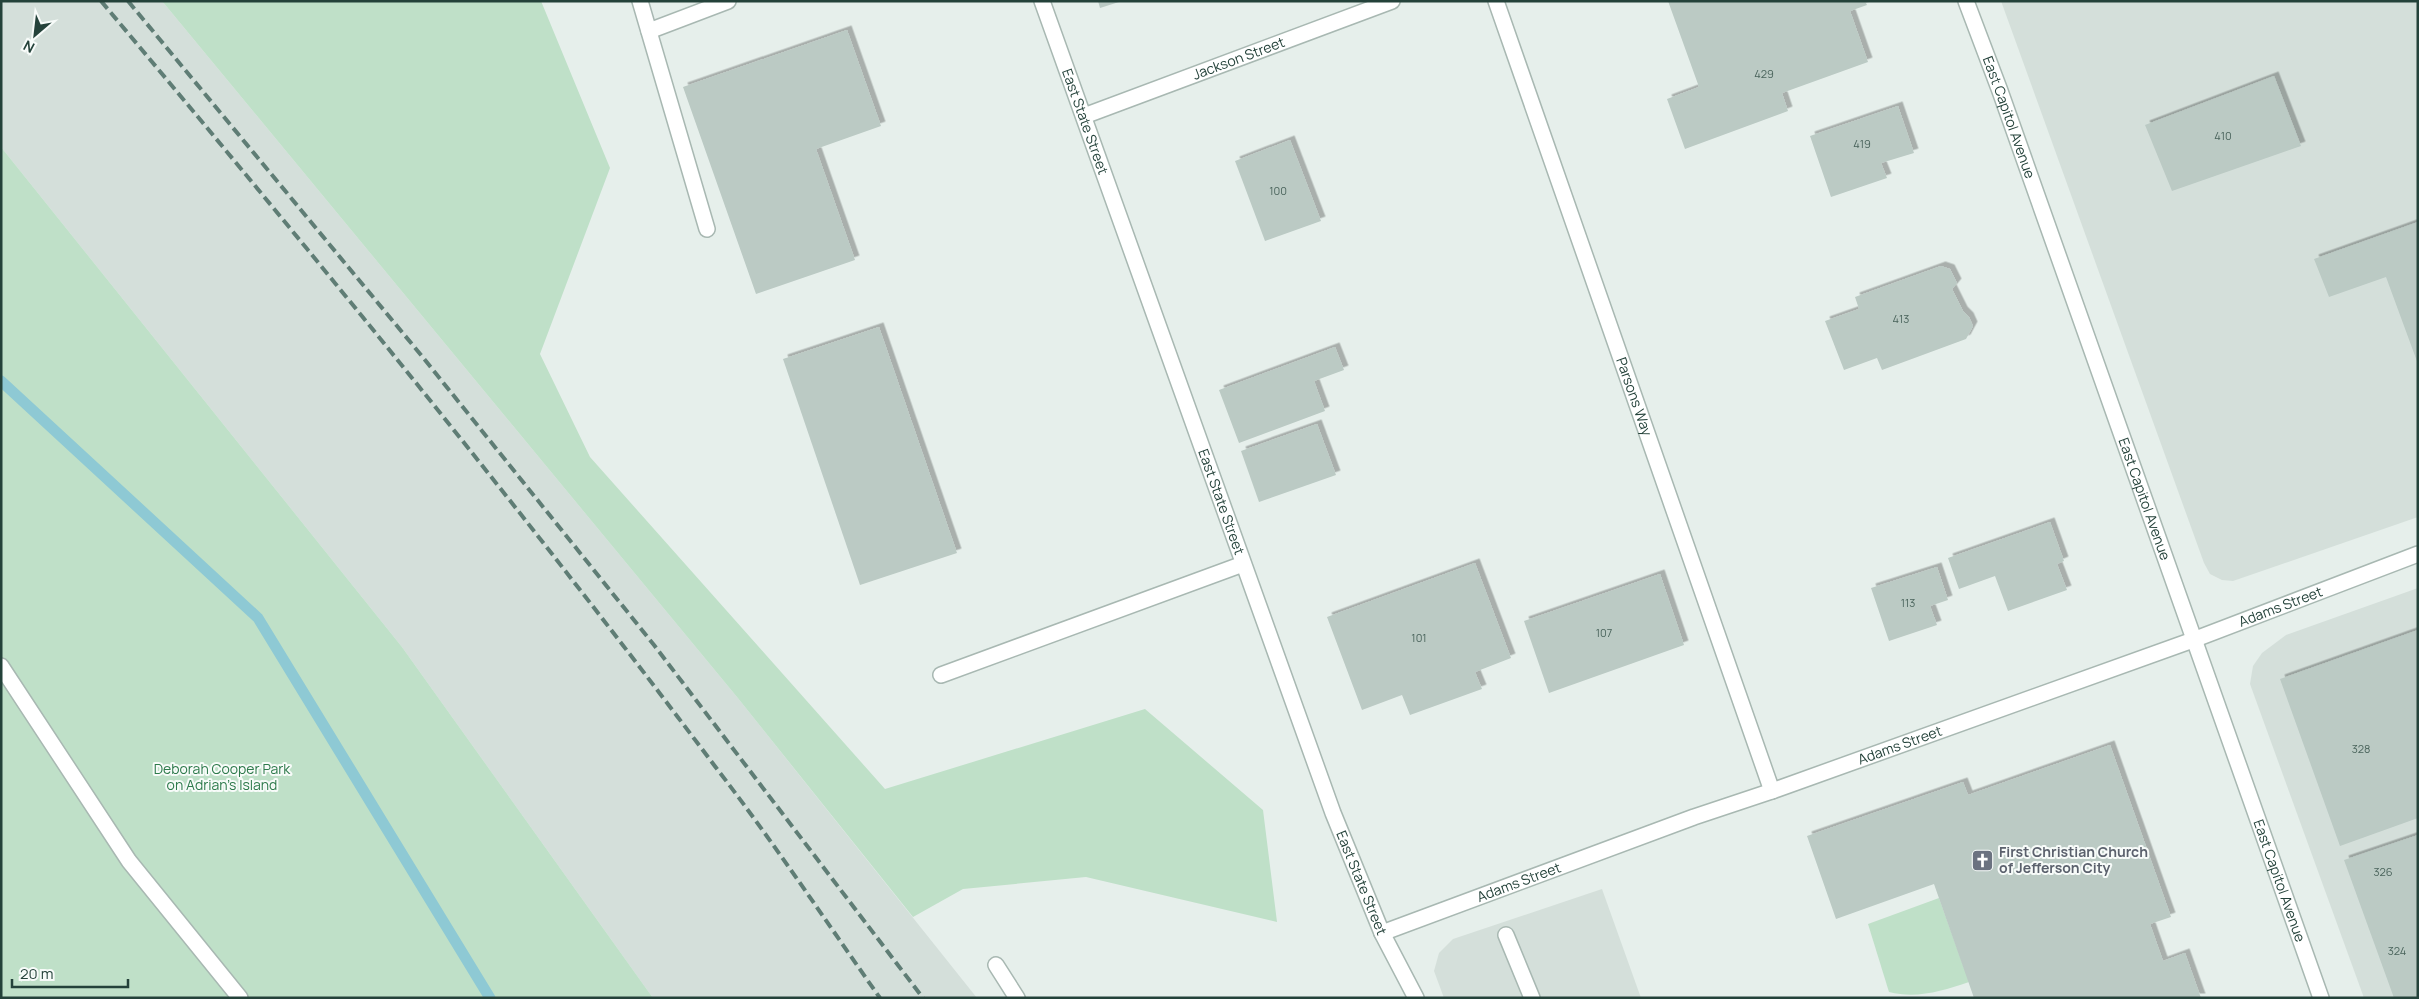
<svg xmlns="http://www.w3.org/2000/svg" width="2419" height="999" viewBox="0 0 2419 999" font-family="Manrope,sans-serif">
<defs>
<filter id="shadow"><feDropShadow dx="4.5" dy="-4.5" stdDeviation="0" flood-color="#0004"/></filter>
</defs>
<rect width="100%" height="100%" fill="#e6efeb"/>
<!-- built -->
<g fill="#d4dfda">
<polygon points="1,1 162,1 737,697 977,998 653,998 402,647 1,147"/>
<polygon points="2001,1 2417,1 2418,517 2233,581 2222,580 2210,574 2204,563"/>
<polygon points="2418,588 2418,998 2364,998 2250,684 2253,666 2262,653 2286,635"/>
<polygon points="1602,889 1641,998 1444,998 1434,971 1439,953 1453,939"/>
</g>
<!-- green -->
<g fill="#bfe0c8">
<polygon points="162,1 541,1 610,168 540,354 590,457 885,789 1145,709 1263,810 1277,922 1086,877 963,889 913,917 737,697"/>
<polygon points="1,147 402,647 653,998 1,998"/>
<path d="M1939,898L1969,982C1942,991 1917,999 1889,992L1868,924Z"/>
</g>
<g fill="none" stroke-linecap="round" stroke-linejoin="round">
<!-- stream -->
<polyline stroke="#8ec9d4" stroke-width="11" points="1,381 258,618 490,998"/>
</g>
<!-- building -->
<g fill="#bbcac4" filter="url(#shadow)">
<polygon points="1098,1 1119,1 1119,2 1100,8"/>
<polygon points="1668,1 1865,1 1867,5 1850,11 1868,62 1782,93 1788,111 1685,149 1667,99 1699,87"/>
<polygon points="847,30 881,126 816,149 855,260 756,294 683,87"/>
<polygon points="2274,76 2301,146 2172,191 2145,125"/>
<polygon points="1898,106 1914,153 1881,163 1887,178 1831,197 1810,136"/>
<polygon points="1290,140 1321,221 1265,241 1235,161"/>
<polygon points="2418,222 2418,364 2386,277 2329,297 2314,259"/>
<polygon points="1941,266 1950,269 1957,283 1952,289 1963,311 1969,317 1973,326 1966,339 1882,370 1877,358 1844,370 1825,321 1859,309 1855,297"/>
<polygon points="879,327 957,553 860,585 783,359"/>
<polygon points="1335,347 1344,370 1314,381 1325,411 1239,443 1219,390"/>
<polygon points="1317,424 1336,475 1259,502 1241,451"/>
<polygon points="2050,522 2064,561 2057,564 2067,590 2008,611 1995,576 1959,589 1948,558"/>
<polygon points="1475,563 1511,658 1475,672 1482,689 1410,715 1402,695 1362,710 1327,617"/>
<polygon points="1937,567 1948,600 1930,606 1937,625 1889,641 1871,588"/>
<polygon points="1660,574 1684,645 1549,693 1524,621"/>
<polygon points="2418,630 2418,818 2340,846 2280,679"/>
<polygon points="2110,745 2171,917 2150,924 2163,961 2185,953 2201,998 1974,998 1934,884 1836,919 1807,836 1963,782 1968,795"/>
<polygon points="2418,835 2418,998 2394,998 2344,860"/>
</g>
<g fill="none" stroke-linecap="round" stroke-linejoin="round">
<defs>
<g id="minor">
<polyline points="640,1 707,229"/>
<path id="s1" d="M1042,1L1333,813L1382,933L1416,998"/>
<path id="s2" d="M1496,1L1772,791"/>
<path id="s3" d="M1966,1L2000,91L2321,998"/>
<polyline points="649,31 728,1"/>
<path id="s4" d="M1084,116L1392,1"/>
<polyline points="1,666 129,861 240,998"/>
<polyline points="941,675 1243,564"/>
<path id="s5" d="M1382,933L1694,817L1772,791L2193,640L2418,554"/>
<polyline points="1506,935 1532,998"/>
<polyline points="996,965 1017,998"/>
</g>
</defs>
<!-- minor casing -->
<use href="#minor" stroke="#a8b8b2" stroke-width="18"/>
<!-- minor -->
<use href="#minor" stroke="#fff" stroke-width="15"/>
<!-- rail -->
<g stroke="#5f7d75" stroke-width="4" stroke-dasharray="10 5" stroke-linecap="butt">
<path d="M101,1C311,251 518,504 714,765C772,840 825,920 880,998"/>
<polyline points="128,1 421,355 654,645 923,998"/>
</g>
</g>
<!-- icons -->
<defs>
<symbol id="church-square" viewBox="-11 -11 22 22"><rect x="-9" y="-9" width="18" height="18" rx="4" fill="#6b7280" stroke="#f7fbf9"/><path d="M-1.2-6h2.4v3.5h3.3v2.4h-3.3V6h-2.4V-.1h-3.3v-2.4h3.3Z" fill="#fff"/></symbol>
</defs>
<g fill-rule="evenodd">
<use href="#church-square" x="1970" y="848" width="25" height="25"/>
</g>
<g text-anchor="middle" stroke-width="4" stroke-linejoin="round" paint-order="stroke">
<!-- number labels -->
<g font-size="11" fill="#4a645c">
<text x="1764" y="78">429</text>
<text x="2223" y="140">410</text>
<text x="1862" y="148">419</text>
<text x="1278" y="195">100</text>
<text x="1901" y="323">413</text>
<text x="1908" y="607">113</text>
<text x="1604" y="637">107</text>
<text x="1419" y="642">101</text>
<text x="2361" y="753">328</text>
<text x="2383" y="876">326</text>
<text x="2397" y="955">324</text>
</g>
<!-- street labels -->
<g font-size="14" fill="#24423a" stroke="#f7fbf9">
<text dy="5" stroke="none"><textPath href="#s4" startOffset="165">Jackson Street</textPath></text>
<text dy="5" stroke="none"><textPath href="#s3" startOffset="124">East Capitol Avenue</textPath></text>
<text dy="5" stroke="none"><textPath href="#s1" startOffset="128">East State Street</textPath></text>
<text dy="5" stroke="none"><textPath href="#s2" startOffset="419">Parsons Way</textPath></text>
<text dy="5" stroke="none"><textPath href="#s3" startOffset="529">East Capitol Avenue</textPath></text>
<text dy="5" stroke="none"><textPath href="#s1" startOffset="532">East State Street</textPath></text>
<text dy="5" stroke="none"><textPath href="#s5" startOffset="956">Adams Street</textPath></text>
<text dy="5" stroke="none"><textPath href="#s5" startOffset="551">Adams Street</textPath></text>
<text dy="5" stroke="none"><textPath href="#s3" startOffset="934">East Capitol Avenue</textPath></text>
<text dy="5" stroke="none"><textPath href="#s1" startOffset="938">East State Street</textPath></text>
<text dy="5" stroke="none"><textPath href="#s5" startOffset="146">Adams Street</textPath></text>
</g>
<!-- park labels -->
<g font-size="14" fill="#2d7a4b" stroke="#f7fbf9">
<text x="222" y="774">Deborah Cooper Park<tspan x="222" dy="16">on Adrian's Island</tspan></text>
</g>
<!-- worship labels -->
<g font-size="14" font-weight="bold" fill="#5b616d" stroke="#f7fbf9" text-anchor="start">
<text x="1999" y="857">First Christian Church<tspan x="1999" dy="16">of Jefferson City</tspan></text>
</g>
</g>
<!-- border -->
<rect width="2419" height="999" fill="none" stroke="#24423a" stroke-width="5"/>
<!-- north arrow -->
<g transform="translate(35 35) rotate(208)" stroke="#f7fbf9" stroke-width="4" paint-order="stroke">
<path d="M0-4L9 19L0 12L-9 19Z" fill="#24423a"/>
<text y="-8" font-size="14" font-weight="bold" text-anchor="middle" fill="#24423a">N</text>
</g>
<!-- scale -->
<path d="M12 979v8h116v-8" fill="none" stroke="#24423a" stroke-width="2.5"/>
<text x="20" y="979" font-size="15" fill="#24423a" stroke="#f7fbf9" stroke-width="4" paint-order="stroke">20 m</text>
</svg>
